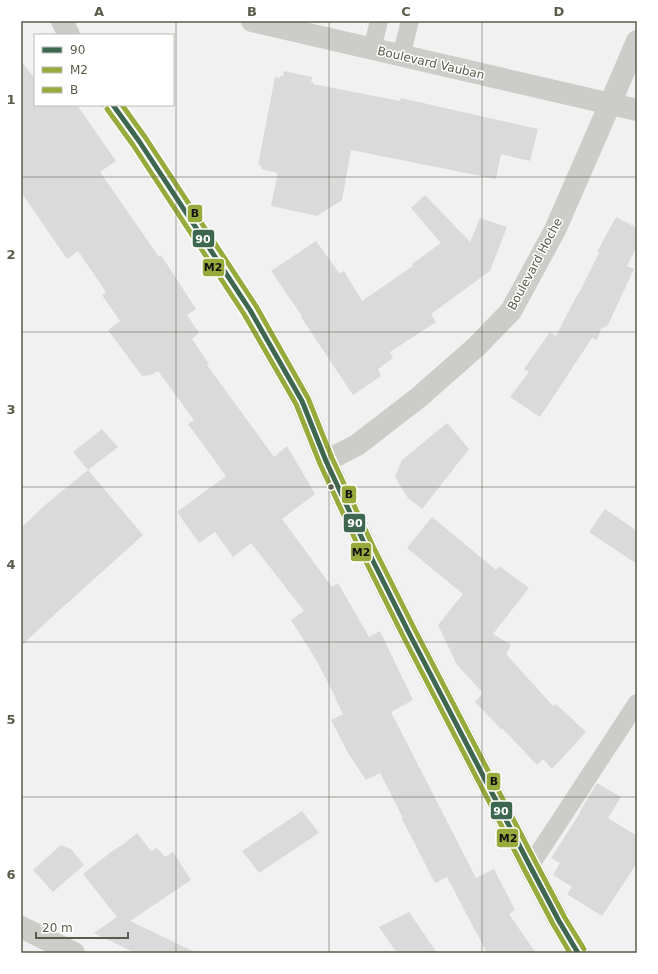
<svg xmlns="http://www.w3.org/2000/svg" width="658" height="974" viewBox="0 0 658 974" font-family="'DejaVu Sans',sans-serif">
<rect width="100%" height="100%" fill="#f1f1f1"/>
<!-- building -->
<g fill="#d9dad9">
<polygon points="21,61 35,79 35,105 77,105 116,161 100,172 159,257 161,255 196,309 187,315 199,333 192,339 209,364 207,365 274,457 287,446 315,494 282,519 332,587 338,583 369,637 380,631 413,700 391,712 476,878 494,869 515,910 509,914 536,953 487,953 447,877 435,883 402,819 403,818 380,773 366,780 348,753 331,720 343,714 335,698 336,698 315,658 291,620 304,611 251,543 233,557 215,532 199,543 177,512 226,476 188,424 194,420 158,371 151,375 142,376 108,330 120,321 102,295 106,292 78,251 67,259 21,192"/>
<polygon points="284,71 312,77 311,82 313,82 313,84 400,101 401,98 538,129 530,161 501,154 496,179 351,150 342,200 317,216 271,206 278,173 261,169 262,166 258,165 275,77 280,78 280,76 283,76"/>
<polygon points="425,195 470,242 480,218 507,227 490,271 431,314 436,322 390,352 393,358 378,369 381,376 353,395 301,317 302,316 271,271 316,241 340,274 344,271 362,301 413,266 412,264 441,243 411,208"/>
<polygon points="616,217 637,228 637,246 627,266 634,269 608,325 601,329 597,340 592,338 540,417 510,397 529,372 524,369 550,332 556,336 577,295 578,295 599,253 597,252"/>
<polygon points="447,423 469,449 422,509 408,498 395,477 402,460"/>
<polygon points="102,429 118,447 88,470 73,452"/>
<polygon points="88,470 143,535 54,615 21,646 21,528 45,505"/>
<polygon points="605,509 637,531 637,564 589,532"/>
<polygon points="432,517 496,570 499,566 529,588 493,634 511,645 506,654 553,706 556,704 586,732 552,769 543,759 537,765 503,729 502,730 475,702 483,693 457,665 438,625 463,594 407,548"/>
<polygon points="597,783 621,797 608,818 637,836 637,863 602,916 567,894 572,887 553,875 560,863 551,858 580,813 579,813"/>
<polygon points="302,811 319,833 259,873 242,851"/>
<polygon points="137,833 151,851 157,848 165,857 173,852 191,880 130,921 197,953 135,953 94,933 117,917 83,874 111,852 125,843"/>
<polygon points="61,845 71,849 84,865 53,892 33,870"/>
<polygon points="409,912 437,953 397,953 379,927"/>
</g>
<g fill="none" stroke-linecap="round" stroke-linejoin="round">
<!-- service -->
<g stroke="#ccccc9" stroke-width="18">
<polyline points="372,49 379,21"/>
<polyline points="401,56 410,21"/>
<polyline points="530,866 637,703"/>
</g>
<!-- minor -->
<g stroke="#ccccc9" stroke-width="22">
<polyline points="252,21 637,110"/>
<polyline points="326,461 357,445 418,398 476,347 511,311 555,230 610,104 637,41"/>
<polyline points="21,927 74,953"/>
</g>
<!-- tertiary -->
<g stroke="#ccccc9" stroke-width="22">
<polyline points="62,21 69,35"/>
<polyline points="113,105 139,141 250,310 302,401 326,461 367,549 409,633 530,866 559,921 578,953"/>
</g>
<defs>
<polyline id="bus-1" points="113,105 139,141 250,310 302,401 326,461 367,549 409,633 530,866 559,921 578,953"/>
<polyline id="bus-2" points="107,109 133,145 244,314 296,404 320,464 361,552 403,636 524,869 553,924 570,953"/>
<polyline id="bus-3" points="122,105 145,137 256,306 308,398 332,458 373,546 415,630 536,863 565,918 584,949"/>
</defs>
<!-- bus-1 casing -->
<use href="#bus-1" stroke="#fff" stroke-width="8"/>
<!-- bus-2 casing -->
<use href="#bus-2" stroke="#fff" stroke-width="8"/>
<!-- bus-3 casing -->
<use href="#bus-3" stroke="#fff" stroke-width="8"/>
<!-- bus-1 -->
<use href="#bus-1" stroke="#3e6750" stroke-width="5"/>
<!-- bus-2 -->
<use href="#bus-2" stroke="#97ab3c" stroke-width="5"/>
<!-- bus-3 -->
<use href="#bus-3" stroke="#97ab3c" stroke-width="5"/>
</g>
<!-- grid -->
<path fill="none" stroke="#585c49" stroke-width="1" stroke-opacity="0.55" d="M176,21V953M329,21V953M482,21V953M21,177H637M21,332H637M21,487H637M21,642H637M21,797H637"/>
<!-- markers -->
<circle fill="#585c49" stroke="#fff" stroke-width="1.5" cx="331" cy="487" r="3.5"/>
<g text-anchor="middle" stroke-width="3" stroke-linejoin="round" paint-order="stroke">
<!-- street labels -->
<g font-size="12" fill="#585c49" stroke="#fff">
<text transform="translate(431 63) rotate(13)" y="4">Boulevard Vauban</text>
<text transform="translate(535 264) rotate(-62)" y="4">Boulevard Hoche</text>
</g>
</g>
<g stroke="#fff" stroke-width="1.5">
<rect x="187" y="204" width="16" height="19" rx="4" fill="#97ab3c"/>
<rect x="192" y="229" width="23" height="19" rx="4" fill="#3e6750"/>
<rect x="202" y="258" width="23" height="19" rx="4" fill="#97ab3c"/>
<rect x="341" y="485" width="16" height="19" rx="4" fill="#97ab3c"/>
<rect x="343" y="513" width="23" height="20" rx="4" fill="#3e6750"/>
<rect x="350" y="542" width="22" height="20" rx="4" fill="#97ab3c"/>
<rect x="486" y="772" width="15" height="19" rx="4" fill="#97ab3c"/>
<rect x="490" y="801" width="23" height="19" rx="4" fill="#3e6750"/>
<rect x="496" y="828" width="23" height="20" rx="4" fill="#97ab3c"/>
</g>
<g font-size="11" text-anchor="middle" font-weight="bold" fill="#fff">
<text x="203" y="243">90</text>
<text x="355" y="527">90</text>
<text x="501" y="815">90</text>
</g>
<g font-size="11" text-anchor="middle" font-weight="bold" fill="#111">
<text x="195" y="217">B</text>
<text x="213" y="271">M2</text>
<text x="349" y="498">B</text>
<text x="361" y="556">M2</text>
<text x="494" y="785">B</text>
<text x="508" y="842">M2</text>
</g>
<!-- border -->
<rect width="658" height="974" fill="none" stroke="#ffffff" stroke-width="44"/>
<!-- legend -->
<rect x="34" y="34" width="140" height="72" fill="#ffffff" stroke="#bcbeb6"/>
<rect x="42" y="47" width="20" height="6" fill="#3e6750" stroke="#bcbeb6"/>
<text x="70" y="54" font-size="12" fill="#585c49">90</text>
<rect x="42" y="67" width="20" height="6" fill="#97ab3c" stroke="#bcbeb6"/>
<text x="70" y="74" font-size="12" fill="#585c49">M2</text>
<rect x="42" y="87" width="20" height="6" fill="#97ab3c" stroke="#bcbeb6"/>
<text x="70" y="94" font-size="12" fill="#585c49">B</text>
<!-- scale -->
<path d="M36 932v6h92v-6" fill="none" stroke="#585c49" stroke-width="2"/>
<text x="42" y="932" font-size="12" fill="#585c49" stroke="#ffffff" stroke-width="3" paint-order="stroke">20 m</text>
<rect x="22" y="22" width="614" height="930" fill="none" stroke="#585c49" stroke-width="1.5"/>
<g font-size="13" text-anchor="middle" font-weight="bold" fill="#585c49">
<text x="99" y="16">A</text>
<text x="252" y="16">B</text>
<text x="406" y="16">C</text>
<text x="559" y="16">D</text>
<text x="11" y="104">1</text>
<text x="11" y="259">2</text>
<text x="11" y="414">3</text>
<text x="11" y="569">4</text>
<text x="11" y="724">5</text>
<text x="11" y="879">6</text>
</g>
</svg>
